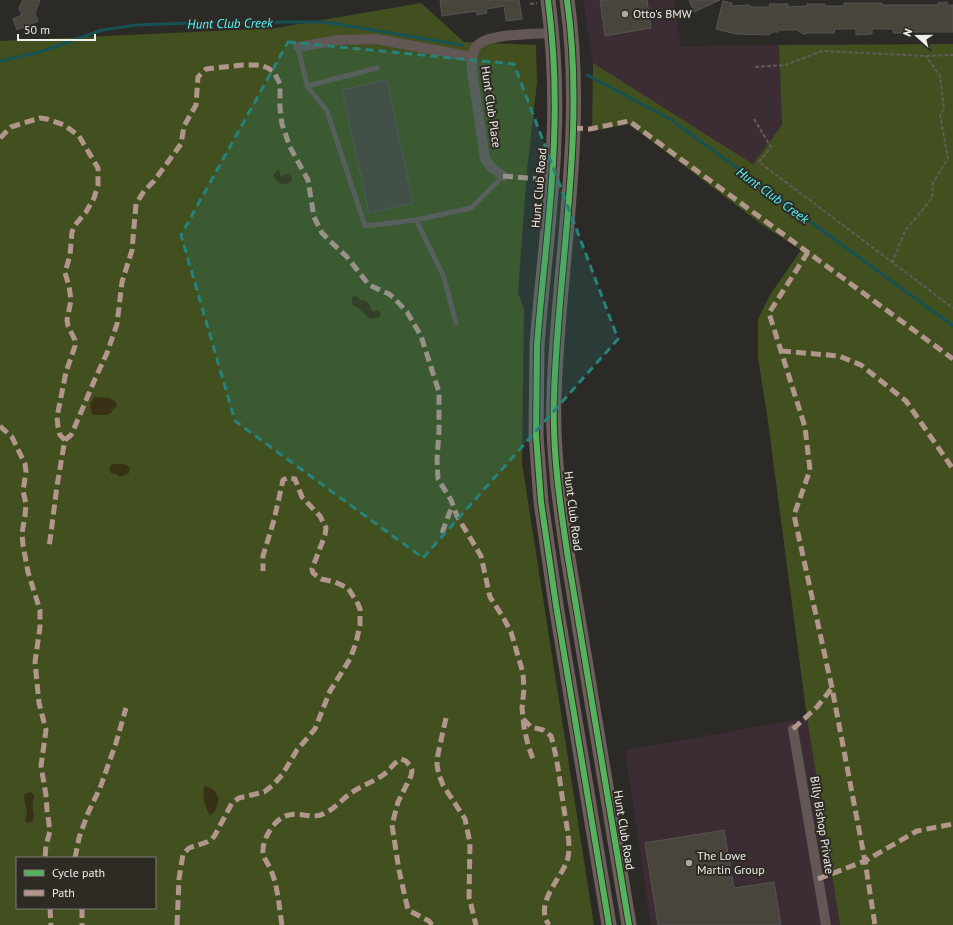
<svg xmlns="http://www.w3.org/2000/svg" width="953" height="925" viewBox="0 0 953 925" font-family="'PT Sans',sans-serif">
<rect width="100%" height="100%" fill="#2c2a27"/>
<!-- commercial -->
<g fill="#3c2c33">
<polygon points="583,0 674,0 681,46 779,45 782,125 753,164 593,63"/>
<polygon points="807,718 840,925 651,925 625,750"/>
</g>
<!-- green -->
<g fill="#425020" fill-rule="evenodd">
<path d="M421,3L464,42L536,45L537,83L527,170L518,293L524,309L522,463L594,925H0V41L276,28ZM17,858H155V908H17Z"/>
<polygon points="953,44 953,925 840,925 807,718 767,414 758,358 758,319 770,295 801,250 761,224 629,124 592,131 593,63 753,164 782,125 779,45"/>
</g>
<!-- sand -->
<g fill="#383115">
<path d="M277,170L280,171V175L283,177L285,174H289L292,177C292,183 286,186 280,183C277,182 275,178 273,176V174L276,173Z"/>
<polygon points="354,296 359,297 360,301 363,300 368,302 373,312 377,310 380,312 381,315 379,317 370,319 359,309 354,306 352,304 352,298"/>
<path d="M95,397L109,398L116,402L117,406L113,409L111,413L107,415H93C89,409 89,402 95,397Z"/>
<path d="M114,464C120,464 125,463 130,468L129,473L120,477L116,474L111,473L109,468L110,466Z"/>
<path d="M207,786L214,790L219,799L215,812L210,815C205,809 202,794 204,787Z"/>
<path d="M30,792L34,794C34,799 32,803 33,808C33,813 35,816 33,821L27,823L25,821L27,813L24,797L25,794Z"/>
</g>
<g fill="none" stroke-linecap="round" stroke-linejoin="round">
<!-- stream -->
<g stroke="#165153" stroke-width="3">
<polyline points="0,61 40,52 102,30 137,25 217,22 325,22 462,45"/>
<polyline points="587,75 670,119 953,326"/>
</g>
</g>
<!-- building -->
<g fill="#49443c" stroke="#565452">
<polygon points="23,0 40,0 35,13 38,21 17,30 13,19 22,15 19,8"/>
<polygon points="440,0 519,0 522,19 506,21 504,6 486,9 487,13 477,15 477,11 442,16"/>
<polygon points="600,0 647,0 651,28 605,36"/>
<polygon points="689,0 720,0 694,12"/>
<polygon points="723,1 732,3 731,6 750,5 751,7 770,7 769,4 788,4 788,7 807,6 807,4 825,4 825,6 844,6 844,3 882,3 882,5 938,5 938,3 947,2 947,5 953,5 953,32 910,32 910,33 893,33 893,29 872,29 872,34 856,35 856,29 835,29 834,33 807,33 806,34 803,34 797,30 778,30 778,32 772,32 769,35 736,34 716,29"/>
<polygon points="387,80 413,203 369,213 342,90"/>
<polygon points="724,830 734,888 774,882 781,925 658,925 645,843"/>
</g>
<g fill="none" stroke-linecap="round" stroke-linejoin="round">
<!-- path -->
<g stroke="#625b58" stroke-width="2" stroke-dasharray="4 2" stroke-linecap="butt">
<polyline points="530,4 537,3"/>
<polyline points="755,67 785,65 822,51 926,56 953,55"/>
<polyline points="754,119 771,147 759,162 953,308"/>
<polyline points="892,263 905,231 932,198 933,183 948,158 940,115 944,109 940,76 926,56"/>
</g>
<!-- lane -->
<g stroke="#625755" stroke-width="5">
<polyline points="298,47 307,86 327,111 365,226 416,220 471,208 503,176"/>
<polyline points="307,86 377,68"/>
<polyline points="416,220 443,275 456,323"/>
</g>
<!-- street -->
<g stroke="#625755" stroke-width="10">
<polyline points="298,47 338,40 376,39 472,57"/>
<path d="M503,176L491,167L485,159L472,71C472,63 471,53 476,47C485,33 535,34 552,33"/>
<polyline points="793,729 826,925"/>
</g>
<!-- primary -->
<g stroke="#6d605c" stroke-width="15">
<path d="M548,0C554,46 556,93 554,140C552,208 542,277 537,346L536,435L541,502L556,605L609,925"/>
<path d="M567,0C586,132 558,264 554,396C552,450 560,505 568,558L629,925"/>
</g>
<!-- quiet -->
<g stroke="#b2968c" stroke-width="5" stroke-dasharray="10 5" stroke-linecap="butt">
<polyline points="573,128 590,129 629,121 953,359"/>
<polyline points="0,138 11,127 40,118 47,119 64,125 79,136 98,168 98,185 94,198 86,212 75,225 72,232 70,255 65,273 69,286 71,300 67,320 68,326 75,340 75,346 66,372 57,417 58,427 60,435 65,440 64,445 57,486 49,548"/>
<polyline points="503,176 539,179"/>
<polyline points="808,252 769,313 805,427 810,470 794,515 832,688 865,861 875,925"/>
<polyline points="781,351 839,356 861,365 906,401 953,469"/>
<polyline points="0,426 12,437 25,464 26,472 23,491 26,504 25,516 22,533 23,545 28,572 40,610 40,627 35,662 39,703 46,730 41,766 46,795 47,810 50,831 46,845 45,858"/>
<polyline points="65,440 71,435 73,431 95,379 107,353 117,324 122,282 132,250 136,204 144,191 154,181 181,144 184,126 196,105 198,77 206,69 242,65 259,65 268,68 274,72 280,84 280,108 282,124 290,147 308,180 314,217 322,233 330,241 347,257 369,285 389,294 394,298 407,312 421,336 439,392 439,431 437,459 438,479 451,500 457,516 481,556 490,597 503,617 511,632 523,673 524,689 522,708 524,727 528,745 533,759"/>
<polyline points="442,533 452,506"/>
<polyline points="446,718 438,754 437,765 439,775 443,785 465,819 470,843 469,897 476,925"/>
<path d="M523,719L531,727L543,730L551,736C558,760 560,784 564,809C566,823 572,847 567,861C560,880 534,904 549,925"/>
<polyline points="793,729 817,707 832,688"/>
<polyline points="75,858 79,838 88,813 100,788 116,743 126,708"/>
<polyline points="818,879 865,861 917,831 953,824"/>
<polyline points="50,908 51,925"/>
<polyline points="82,908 82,925"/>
<polyline points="177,925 179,879 183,854 189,848 207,842 212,839 215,835 232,803 239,798 264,792 273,785 282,775 297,750 315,729 330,691 350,659 356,643 360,625 360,609 358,604 348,588 335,582 321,579 313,573 312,569 325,535 326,528 320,516 302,497 295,479 287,478 283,480 274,520 263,556 263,571"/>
<path d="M282,925C279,907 278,885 270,868C267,862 262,856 263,849C264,836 276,817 289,815C302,812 313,820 325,813C336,808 342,799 351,793C361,786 373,782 383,775C390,770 393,763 401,759L406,761L410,766L412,770L411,776L398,802L392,825L399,870L408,910L429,921L432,925"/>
</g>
<defs>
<g id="cycleway">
<path d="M548,0C554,46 556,93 554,140C552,208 542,277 537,346L536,435L541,502L556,605L609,925"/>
<path d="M567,0C586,132 558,264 554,396C552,450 560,505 568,558L629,925"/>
</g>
</defs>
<!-- cycleway casing -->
<use href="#cycleway" stroke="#2e2b25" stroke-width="8"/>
<!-- cycleway -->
<use href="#cycleway" stroke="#56b35d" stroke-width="6"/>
</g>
<!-- marked area -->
<path fill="#26827a" fill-opacity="0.2" stroke="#26827a" stroke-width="3" stroke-dasharray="8 5" stroke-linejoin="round" d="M288,42L514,64L618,339L423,558L235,421L181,235Z"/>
<!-- markers -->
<g fill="#aba9a6" stroke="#2e2b25" stroke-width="1.5">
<circle cx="625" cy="14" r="4"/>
<circle cx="689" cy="863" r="4"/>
</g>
<g text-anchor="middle" stroke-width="4" stroke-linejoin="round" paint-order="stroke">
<!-- poi labels -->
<g font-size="12" fill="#f0eeeb" stroke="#2e2b25" text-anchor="start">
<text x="633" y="18">Otto's BMW</text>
<text x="697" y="860">The Lowe<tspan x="697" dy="14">Martin Group</tspan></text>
</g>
<!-- street labels -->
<g font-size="12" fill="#f0eeeb" stroke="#2e2b25">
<text transform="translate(491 107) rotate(82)" y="4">Hunt Club Place</text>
<text transform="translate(539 188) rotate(-85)" y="4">Hunt Club Road</text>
<text transform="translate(573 511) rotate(83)" y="4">Hunt Club Road</text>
<text transform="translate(822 825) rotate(81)" y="4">Billy Bishop Private</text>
<text transform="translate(624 830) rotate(81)" y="4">Hunt Club Road</text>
</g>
<!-- water labels -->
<g font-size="13" font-style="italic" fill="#53fafe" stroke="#2e2b25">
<text transform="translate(230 23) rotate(-1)" y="5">Hunt Club Creek</text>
<text transform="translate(773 195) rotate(36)" y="5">Hunt Club Creek</text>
</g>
</g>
<!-- legend -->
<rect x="16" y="857" width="140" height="52" fill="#2e2b25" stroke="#7c7974"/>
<rect x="24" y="870" width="20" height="6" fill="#56b35d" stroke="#7c7974"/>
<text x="52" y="877" font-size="12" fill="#f0eeeb">Cycle path</text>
<rect x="24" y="890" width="20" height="6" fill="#b2968c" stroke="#7c7974"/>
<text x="52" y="897" font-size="12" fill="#f0eeeb">Path</text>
<!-- north arrow -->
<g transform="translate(917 36) rotate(291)" stroke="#2e2b25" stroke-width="3" paint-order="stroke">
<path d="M0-3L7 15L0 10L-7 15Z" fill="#f0eeeb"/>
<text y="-6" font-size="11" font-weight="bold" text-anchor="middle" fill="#f0eeeb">N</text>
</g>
<!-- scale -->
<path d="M18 34v6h77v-6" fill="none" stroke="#f0eeeb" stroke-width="2"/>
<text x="24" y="34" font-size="12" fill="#f0eeeb" stroke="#2e2b25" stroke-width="3" paint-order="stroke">50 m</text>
</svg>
